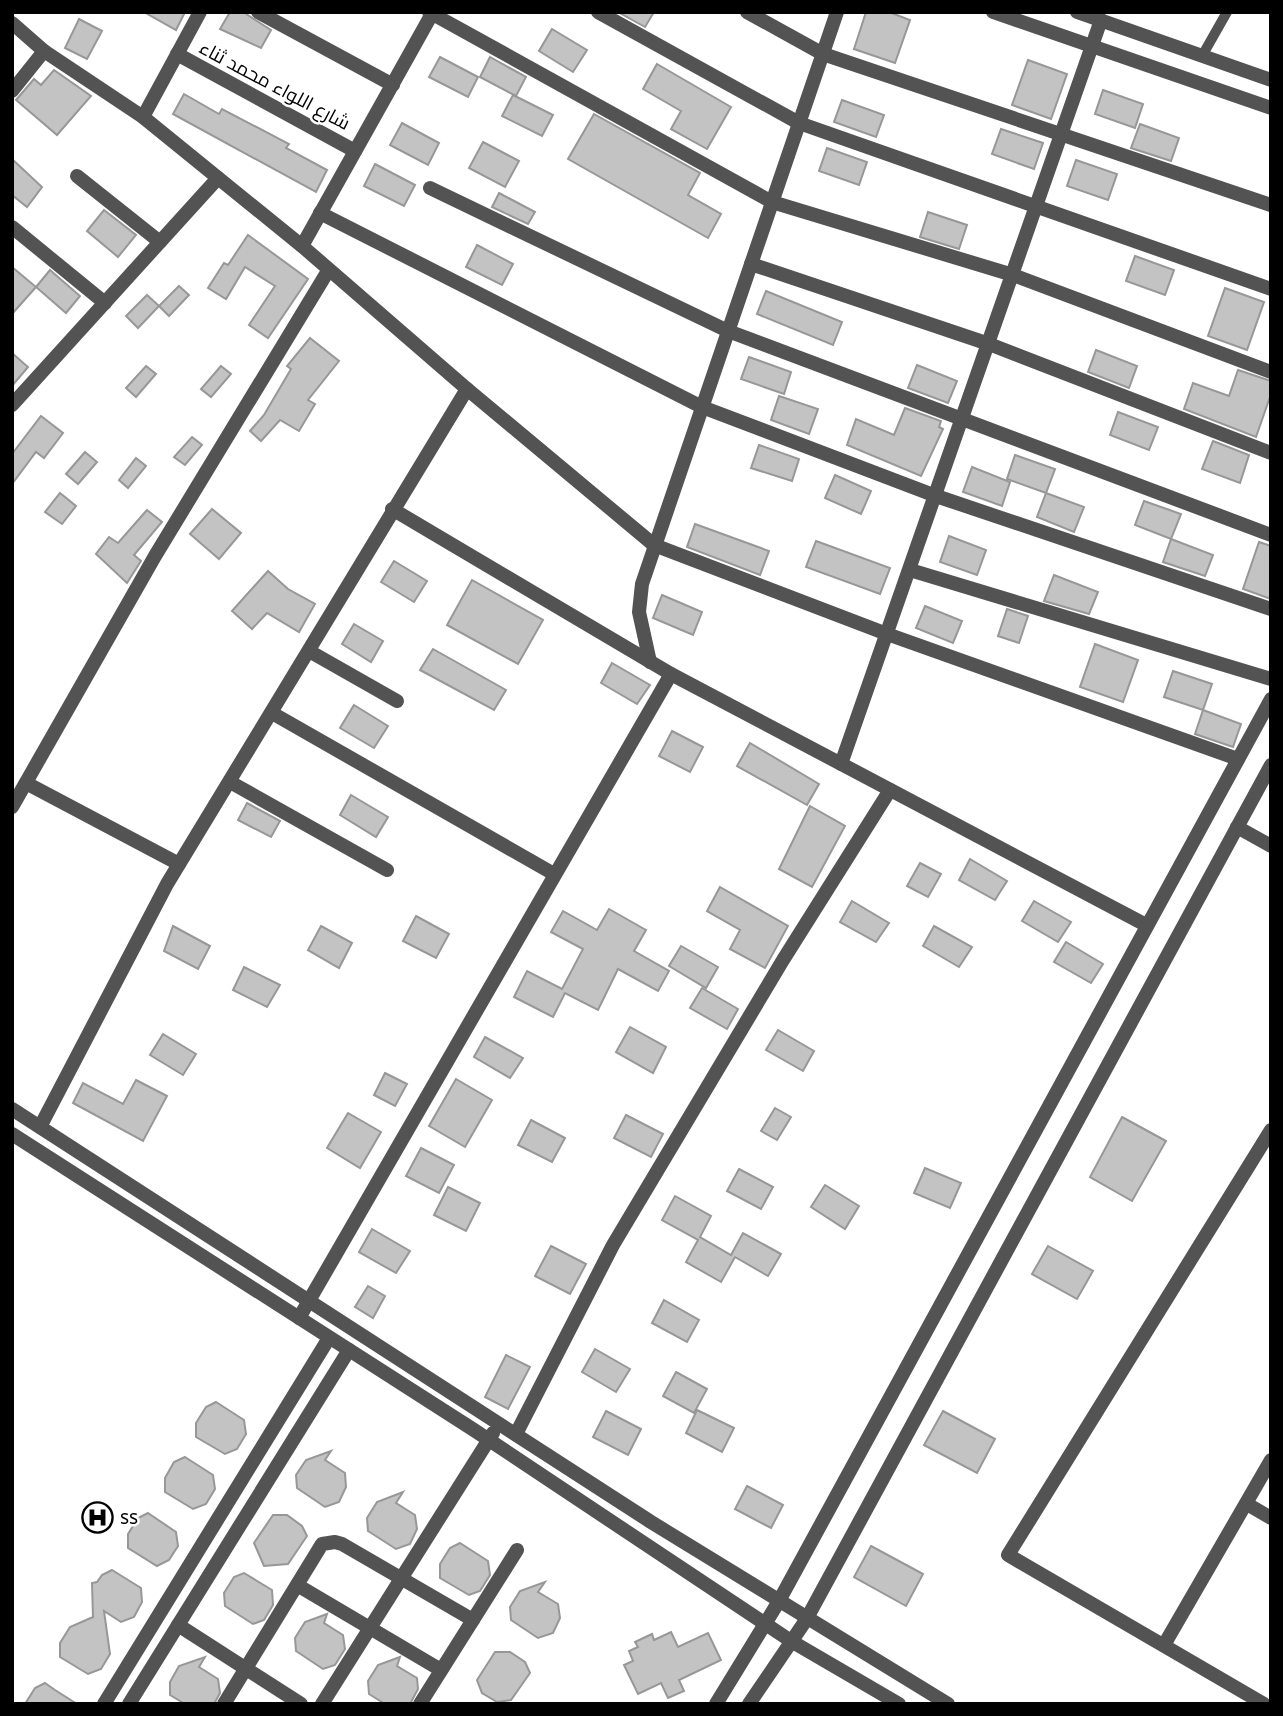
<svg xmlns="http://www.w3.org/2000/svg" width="1283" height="1716" viewBox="0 0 1283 1716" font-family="'Noto Sans',Cairo,sans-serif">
<rect width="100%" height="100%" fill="#fff"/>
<!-- building -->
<g fill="#c3c3c3" stroke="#979797" stroke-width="2">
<polygon points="144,12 185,12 176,30"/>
<polygon points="230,12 243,12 271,30 261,48 220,29"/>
<polygon points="618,12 654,12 645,27"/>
<polygon points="866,12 889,12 910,20 895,63 854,49"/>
<polygon points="79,19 102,31 87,59 65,48"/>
<polygon points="552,29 587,50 573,72 539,51"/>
<polygon points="440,57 478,77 468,97 429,77"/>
<polygon points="490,57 526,77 516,96 480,77"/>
<polygon points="1028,60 1067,74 1051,119 1012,105"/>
<polygon points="657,64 731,107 707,149 671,129 681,111 643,89"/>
<polygon points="54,70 91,96 57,135 16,100 34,79 41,85"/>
<polygon points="1103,90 1143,104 1135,128 1095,114"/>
<polygon points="184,94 219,114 222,109 289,144 286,148 327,170 316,192 173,114"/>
<polygon points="513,95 553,115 542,136 502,116"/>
<polygon points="842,100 884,115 876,137 834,122"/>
<polygon points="594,114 700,173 688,195 721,214 708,238 568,159"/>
<polygon points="402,123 439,143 428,165 390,145"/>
<polygon points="1140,124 1179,138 1171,161 1131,148"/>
<polygon points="1001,129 1043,143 1034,169 992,154"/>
<polygon points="483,142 519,161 505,187 469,168"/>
<polygon points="827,148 867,162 859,185 819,171"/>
<polygon points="12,159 42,187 27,207 12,195"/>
<polygon points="1076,160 1117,174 1108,200 1067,186"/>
<polygon points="375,164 415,185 404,206 364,186"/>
<polygon points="499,193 535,212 528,224 492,207"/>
<polygon points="104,210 136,235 118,257 87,231"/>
<polygon points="928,212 967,225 959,249 920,237"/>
<polygon points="248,235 308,279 268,338 249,325 275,286 245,267 226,299 208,288 224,263 228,265"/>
<polygon points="477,245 513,264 502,285 466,267"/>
<polygon points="1135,256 1174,270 1165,295 1126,281"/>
<polygon points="12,267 36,287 12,314"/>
<polygon points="50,270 80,296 66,313 36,287"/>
<polygon points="179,286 189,295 169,316 159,306"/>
<polygon points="1225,288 1264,302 1247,350 1208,336"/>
<polygon points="766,291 842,322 833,345 757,314"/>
<polygon points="147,295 159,306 138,328 126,316"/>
<polygon points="310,338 339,361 308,400 315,404 299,431 280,420 261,441 250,431 264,415 291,369 287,366"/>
<polygon points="1096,350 1137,366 1129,388 1088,372"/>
<polygon points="12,353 28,367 12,386"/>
<polygon points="749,357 791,372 784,394 741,379"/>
<polygon points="917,365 957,381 948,403 908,388"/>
<polygon points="146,366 156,374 136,397 126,388"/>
<polygon points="221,366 231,374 211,397 201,389"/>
<polygon points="1238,370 1271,381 1271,394 1256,437 1184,409 1193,383 1229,396"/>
<polygon points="779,396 818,409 809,434 771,420"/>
<polygon points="905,408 941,421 939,427 943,429 921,476 847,445 856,419 894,435"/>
<polygon points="1118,412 1158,427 1149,450 1110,435"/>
<polygon points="41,416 63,433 44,458 36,452 12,484 12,454"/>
<polygon points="192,437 202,445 185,465 174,457"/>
<polygon points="1213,441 1249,455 1240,483 1202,469"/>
<polygon points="759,445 799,459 792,481 751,468"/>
<polygon points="85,452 97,462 78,484 66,474"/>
<polygon points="1015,455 1055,469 1046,493 1007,479"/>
<polygon points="136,458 146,466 128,488 119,480"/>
<polygon points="972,467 1010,482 1002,506 963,492"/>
<polygon points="835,475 871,491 861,514 825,498"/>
<polygon points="60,493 76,506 62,524 45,512"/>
<polygon points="1046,493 1084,507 1074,532 1037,517"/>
<polygon points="1144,501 1181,514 1171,539 1135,525"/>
<polygon points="212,509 241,533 219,559 190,534"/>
<polygon points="147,510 162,522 134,555 141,561 127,583 96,554 109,537 118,543"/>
<polygon points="695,524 769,551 760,575 687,547"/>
<polygon points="949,536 986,550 977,575 940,562"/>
<polygon points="1171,539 1213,555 1205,576 1163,562"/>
<polygon points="816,541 890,568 880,594 806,567"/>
<polygon points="1259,542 1271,546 1271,599 1243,589"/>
<polygon points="394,561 427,581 414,602 381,582"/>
<polygon points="268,571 288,589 315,604 299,632 267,613 252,629 232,611"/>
<polygon points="1054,575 1098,592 1089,614 1044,601"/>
<polygon points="472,580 543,620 518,664 447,625"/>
<polygon points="662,595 702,612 693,635 653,618"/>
<polygon points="925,606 962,621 953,643 916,628"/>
<polygon points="1007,609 1028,616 1019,643 998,636"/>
<polygon points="354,624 383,641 371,662 342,644"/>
<polygon points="1095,644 1138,660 1123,702 1080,687"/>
<polygon points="433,649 506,690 494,710 420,670"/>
<polygon points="612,663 650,685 637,704 601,683"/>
<polygon points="1173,671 1212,684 1203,710 1164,697"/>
<polygon points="354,705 388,726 374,748 340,728"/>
<polygon points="1203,710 1241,724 1233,747 1195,734"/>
<polygon points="672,731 703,747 690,772 659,756"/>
<polygon points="750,743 819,784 807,805 737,766"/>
<polygon points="351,795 388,817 376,837 340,815"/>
<polygon points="247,803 280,821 271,837 238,820"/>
<polygon points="810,806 845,826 812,887 779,869"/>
<polygon points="970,859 1007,881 995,900 959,880"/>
<polygon points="920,863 941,874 928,897 907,886"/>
<polygon points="720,887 788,926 765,968 730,949 740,930 707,911"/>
<polygon points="852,901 889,923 876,942 840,922"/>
<polygon points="1034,901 1071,922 1058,942 1022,921"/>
<polygon points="609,909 646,930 634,951 669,971 658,991 618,969 598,1010 565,993 553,1017 514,997 527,971 562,989 583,949 551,932 563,911 597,930"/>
<polygon points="416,916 449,934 436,958 403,941"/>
<polygon points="173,926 210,946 198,969 164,951"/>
<polygon points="321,926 352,943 339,968 308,950"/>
<polygon points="934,926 972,947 959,967 923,946"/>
<polygon points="1066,942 1103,964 1091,983 1054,962"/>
<polygon points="681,946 718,967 706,988 669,966"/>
<polygon points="244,967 280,985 267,1007 233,990"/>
<polygon points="702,988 738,1009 727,1029 690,1008"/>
<polygon points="630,1027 666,1047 653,1073 616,1052"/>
<polygon points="778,1030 814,1051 803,1071 766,1050"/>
<polygon points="163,1034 196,1054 183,1075 150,1055"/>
<polygon points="485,1037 523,1058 510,1078 474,1057"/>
<polygon points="385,1073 407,1084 395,1106 374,1095"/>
<polygon points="456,1079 492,1100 465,1147 429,1126"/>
<polygon points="136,1080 167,1096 143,1141 73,1103 83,1083 123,1104"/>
<polygon points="775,1108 791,1117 777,1140 761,1131"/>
<polygon points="348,1113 381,1132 360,1168 327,1148"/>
<polygon points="626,1115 663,1134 651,1157 614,1138"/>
<polygon points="1122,1117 1166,1141 1132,1201 1090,1177"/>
<polygon points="531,1120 565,1138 552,1162 518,1145"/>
<polygon points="421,1148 454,1165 439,1193 406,1176"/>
<polygon points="925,1168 961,1183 950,1208 914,1193"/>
<polygon points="739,1169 773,1187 761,1209 727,1191"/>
<polygon points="825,1185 859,1206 845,1229 811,1207"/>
<polygon points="448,1187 480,1203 466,1231 434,1215"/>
<polygon points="675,1196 711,1216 700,1237 731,1255 743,1233 781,1254 768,1276 735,1257 721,1282 686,1262 698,1240 662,1220"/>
<polygon points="372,1229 410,1251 396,1273 359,1252"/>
<polygon points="551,1246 586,1264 570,1294 535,1276"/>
<polygon points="1048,1246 1093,1271 1077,1299 1032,1274"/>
<polygon points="368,1286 385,1296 373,1318 355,1307"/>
<polygon points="664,1300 699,1320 687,1342 652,1323"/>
<polygon points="595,1349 630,1369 616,1392 582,1372"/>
<polygon points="506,1355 530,1367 508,1409 485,1397"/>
<polygon points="676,1372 707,1389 694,1413 663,1396"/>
<polygon points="216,1402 244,1420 246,1434 237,1449 225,1454 196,1437 196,1423 206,1407"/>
<polygon points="697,1410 734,1428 722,1452 686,1433"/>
<polygon points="606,1411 641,1429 628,1455 593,1437"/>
<polygon points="943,1411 995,1439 977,1473 924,1445"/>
<polygon points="331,1451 325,1460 345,1473 346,1487 339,1502 325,1507 297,1488 296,1475 306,1460"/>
<polygon points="185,1457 213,1475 215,1489 206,1504 193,1509 165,1492 165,1478 174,1462"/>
<polygon points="747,1486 783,1505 771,1528 735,1509"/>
<polygon points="403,1492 396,1503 415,1515 417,1529 410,1544 396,1549 368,1531 367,1518 377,1502"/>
<polygon points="148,1513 176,1532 178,1546 169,1560 157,1566 128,1548 128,1534 138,1518"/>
<polygon points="273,1515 287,1515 302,1526 307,1536 288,1564 264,1566 254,1543"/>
<polygon points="460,1543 488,1561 490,1575 480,1591 469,1595 440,1578 440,1564 450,1548"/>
<polygon points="871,1546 923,1574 906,1606 854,1577"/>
<polygon points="112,1570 141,1588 142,1602 134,1617 121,1622 104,1611 110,1654 101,1669 88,1674 60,1657 60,1643 70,1627 93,1617 92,1583 97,1582 102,1575"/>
<polygon points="244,1573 272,1590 273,1605 264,1620 253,1624 225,1606 224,1593 234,1577"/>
<polygon points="545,1582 538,1592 558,1604 560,1618 553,1633 538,1638 511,1620 510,1607 520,1591"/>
<polygon points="327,1614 324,1623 343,1635 345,1649 335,1665 323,1669 296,1651 295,1638 305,1622"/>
<polygon points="671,1632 678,1647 708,1633 721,1660 679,1680 684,1691 668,1698 661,1683 638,1694 624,1665 633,1661 629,1651 638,1647 635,1642 652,1634 654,1640"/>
<polygon points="495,1652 510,1652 525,1662 530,1673 511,1700 497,1702 482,1693 477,1680"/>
<polygon points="205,1657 199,1667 218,1679 220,1693 214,1704 185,1704 170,1695 170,1682 179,1666"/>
<polygon points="400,1657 397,1666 417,1678 418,1689 410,1704 385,1704 369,1694 368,1681 378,1665"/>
<polygon points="45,1683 55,1690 77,1704 25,1704 35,1688"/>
</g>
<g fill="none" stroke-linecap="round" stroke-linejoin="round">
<!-- service -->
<polyline stroke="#535353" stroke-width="10" points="1202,56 1227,12"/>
<!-- minor -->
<g stroke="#535353" stroke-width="14">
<polyline points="258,12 393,85"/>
<polyline points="429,12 772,202 1013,275 1271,372"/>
<polyline points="598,12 799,123 1271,289"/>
<polyline points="747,12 823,54 1271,205"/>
<polyline points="993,12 1271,108"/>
<polyline points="1077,12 1271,80"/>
<polyline points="12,23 44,51 143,117 302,246 467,389 654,545 887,634 1238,759"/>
<polyline points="177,54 355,151"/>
<polyline points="12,91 44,51"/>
<polyline points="143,117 200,12"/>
<polyline points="77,176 160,242"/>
<polyline points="430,188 728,331 1271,535"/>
<polyline points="320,213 702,407 936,496 1271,609"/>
<polyline points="12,227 105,303"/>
<polyline points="302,246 433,12"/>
<polyline points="751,264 989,344 1271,453"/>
<polyline points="12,405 218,178"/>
<polyline points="392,509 671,674 1146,925"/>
<polyline points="910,570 1271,679"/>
<polyline points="309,651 397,701"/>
<polyline points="650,662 639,612 642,584 837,12"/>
<polyline points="272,713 554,874"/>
<polyline points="841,764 1101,20"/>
<polyline points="230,782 387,870"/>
<polyline points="26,783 179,864"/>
<polyline points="12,807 155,556 328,271"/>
<polyline points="1237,827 1271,846"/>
<polyline points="12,1109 651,1522 948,1704"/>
<polyline points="40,1127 167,884 467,389"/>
<polyline points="12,1134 474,1430 791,1641 899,1704"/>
<polyline points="299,1318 671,674"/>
<polyline points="516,1434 613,1245 783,960 890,790"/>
<polyline points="1247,1504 1271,1518"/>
<polyline points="297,1585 441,1670"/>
<polyline points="178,1625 301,1704"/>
<polyline points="1164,1645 1271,1460"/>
<polyline points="104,1704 329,1338"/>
<polyline points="129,1704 349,1350"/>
<polyline points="224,1704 322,1544 335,1542 342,1544 473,1620"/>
<polyline points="322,1704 493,1433"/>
<polyline points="420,1704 517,1550"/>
<polyline points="716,1704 779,1601 1271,699"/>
<polyline points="749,1704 806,1620 1271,765"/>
<polyline points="1264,1704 1008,1555 1271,1130"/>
</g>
</g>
<!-- icons -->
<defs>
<symbol id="hospital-ring" viewBox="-11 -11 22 22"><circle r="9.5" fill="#fff" stroke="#000" stroke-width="1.5"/><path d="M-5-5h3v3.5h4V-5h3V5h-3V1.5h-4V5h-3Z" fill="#000"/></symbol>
</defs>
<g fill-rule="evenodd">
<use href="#hospital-ring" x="80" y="1500" width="35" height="35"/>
</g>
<g text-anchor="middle" stroke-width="5" stroke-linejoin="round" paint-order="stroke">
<!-- street labels -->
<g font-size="19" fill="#000" stroke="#fff">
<text transform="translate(275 85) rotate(28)" y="7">شارع اللواء محمد ثناء</text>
</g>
<!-- poi labels -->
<g font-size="19" fill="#000" stroke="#fff" text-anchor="start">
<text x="120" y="1524">ss</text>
</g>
</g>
<!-- border -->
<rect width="1283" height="1716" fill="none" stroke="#000000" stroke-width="28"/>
</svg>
